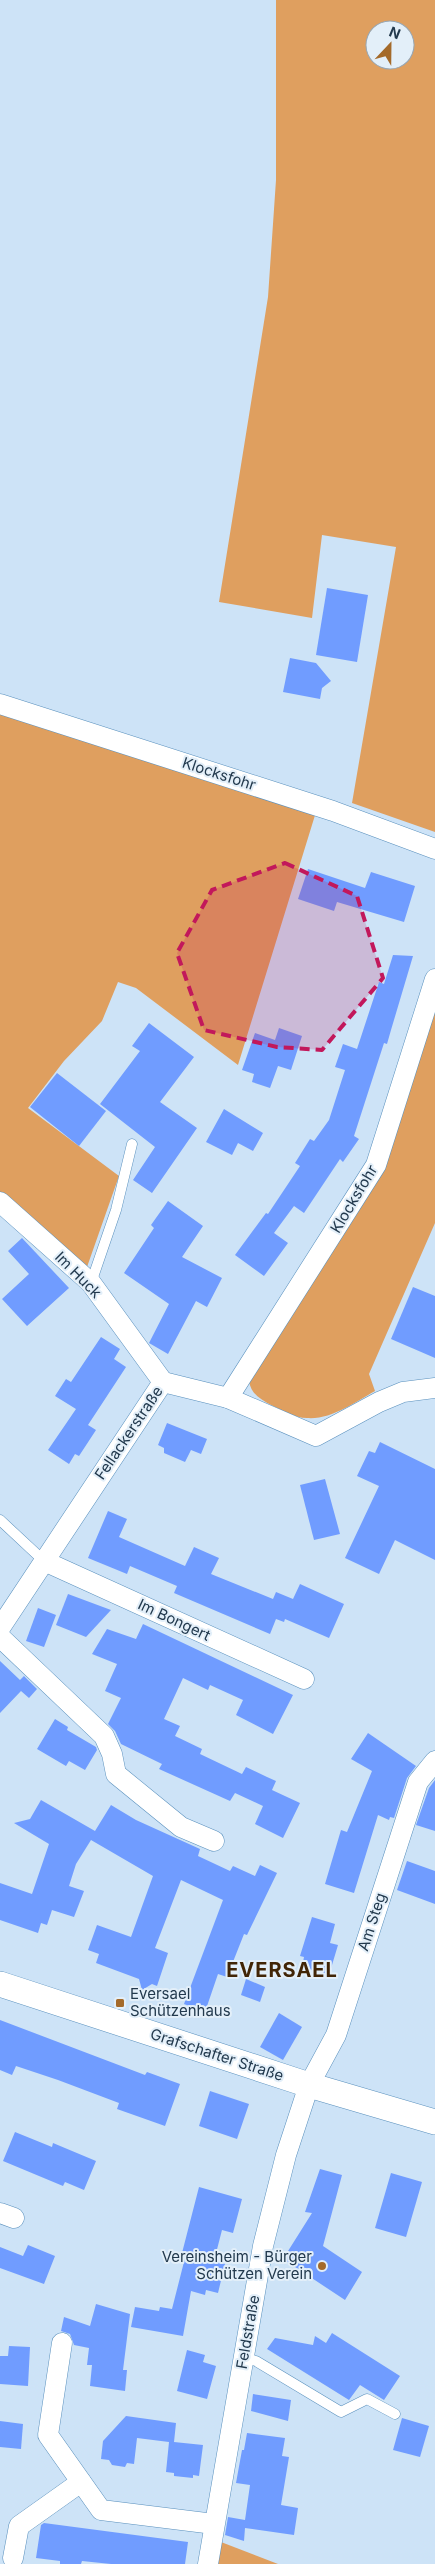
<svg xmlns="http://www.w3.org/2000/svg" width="435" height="2564" viewBox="0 0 435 2564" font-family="Inter,sans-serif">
<rect width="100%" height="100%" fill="#cde3f7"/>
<!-- green -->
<g fill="#df9f5f" fill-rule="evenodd">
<path d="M276,0H435V832L352,803L396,547L322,535L312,618L219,602L268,297L276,180ZM375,30H405V60H375Z"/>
<polygon points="0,711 316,812 238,1065 136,988 118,982 102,1021 64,1061 28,1108 119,1176 87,1267 0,1192"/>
<path d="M435,1002V1223L369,1374L375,1391C355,1402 331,1420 307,1418C295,1418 282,1410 271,1405C260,1399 251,1394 249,1381L337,1237Z"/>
<polygon points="221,2542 278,2564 217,2564"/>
</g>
<!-- building -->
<g fill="#709cff">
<polygon points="327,588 368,595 357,662 316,655"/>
<polygon points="290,658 316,663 331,681 322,688 320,699 283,692"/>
<polygon points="308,869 365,888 371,872 415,886 404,922 337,902 334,911 298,899"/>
<polygon points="393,955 413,956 391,1030 387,1044 384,1043 354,1136 359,1139 343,1162 340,1159 304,1213 294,1206 274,1233 288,1243 264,1276 235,1255 266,1213 268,1214 300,1166 295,1163 310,1139 314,1141 329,1120 345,1070 335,1067 343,1044 357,1049 379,982 384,984"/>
<polygon points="149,1023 194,1057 160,1102 197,1128 152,1193 133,1180 155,1147 100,1104 140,1051 132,1046"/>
<polygon points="279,1028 302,1036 291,1070 278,1066 270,1088 252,1082 254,1074 242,1070 255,1033 275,1040"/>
<polygon points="57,1073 106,1111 79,1146 30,1107"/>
<polygon points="224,1109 263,1133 253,1151 238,1143 232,1155 206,1142"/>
<polygon points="168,1201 203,1226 182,1257 222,1278 207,1307 196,1301 168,1354 149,1343 169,1304 124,1273 154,1228 151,1225"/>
<polygon points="22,1238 69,1288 27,1326 2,1299 29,1274 8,1251"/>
<polygon points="413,1287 435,1296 435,1358 391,1339"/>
<polygon points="101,1337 120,1349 114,1359 126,1367 88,1425 96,1430 79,1456 75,1454 69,1464 48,1450 76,1409 55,1396 66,1379 71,1382"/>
<polygon points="167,1423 207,1439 201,1454 191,1450 185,1462 164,1453 164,1448 158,1445"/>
<polygon points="380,1442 435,1469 435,1560 395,1540 379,1574 345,1558 379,1486 357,1476 369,1451 375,1453"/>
<polygon points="325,1479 340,1534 314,1540 300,1485"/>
<polygon points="108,1511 127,1519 119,1537 185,1566 194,1547 219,1558 211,1574 273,1599 276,1592 293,1599 300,1584 344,1604 329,1638 285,1619 284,1622 276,1619 270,1634 174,1593 177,1586 130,1566 127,1574 88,1558"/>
<polygon points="68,1594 111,1610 86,1637 56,1625"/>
<polygon points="38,1608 56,1615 44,1647 26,1641"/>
<polygon points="143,1624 293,1695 273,1734 236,1715 243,1700 210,1685 208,1690 183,1678 164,1719 180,1726 175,1736 202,1749 200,1754 242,1774 246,1767 267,1777 276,1781 272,1790 300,1803 283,1838 255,1824 263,1806 235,1793 230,1801 159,1769 162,1764 121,1744 115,1731 108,1724 121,1698 105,1691 117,1664 92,1654 107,1629 136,1639"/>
<polygon points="0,1661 20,1680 24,1676 37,1689 29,1698 21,1691 0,1713"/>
<polygon points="55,1719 68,1727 67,1730 96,1747 97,1750 85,1770 69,1761 66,1766 37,1749"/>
<polygon points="368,1733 416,1766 407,1778 394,1818 390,1817 389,1820 378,1815 354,1893 325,1884 341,1830 347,1832 372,1771 351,1759"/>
<polygon points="435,1780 435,1831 416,1825 429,1788"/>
<polygon points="41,1800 95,1831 111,1805 136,1820 200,1849 198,1856 230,1871 233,1866 255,1876 260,1865 277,1873 247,1935 244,1934 227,1977 218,1974 205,2012 184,2004 223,1900 181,1880 155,1948 168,1953 157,1986 152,1984 142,1990 139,1979 96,1963 99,1954 88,1950 97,1925 131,1937 153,1876 91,1840 76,1864 69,1886 84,1891 74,1917 52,1910 47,1925 41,1923 38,1933 0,1920 0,1883 32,1894 49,1844 14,1823 30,1819"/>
<polygon points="407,1861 435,1871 435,1904 397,1890"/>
<polygon points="312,1917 335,1924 330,1943 338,1945 329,1975 302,1967 304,1957 300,1956"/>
<polygon points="246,1979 265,1987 260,2002 241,1995"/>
<polygon points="279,2013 302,2027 283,2060 260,2047"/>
<polygon points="0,2020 145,2075 147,2072 180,2084 165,2126 117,2109 119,2103 58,2080 16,2066 12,2075 0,2070"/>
<polygon points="210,2091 249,2104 237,2139 199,2126"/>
<polygon points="15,2132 52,2147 53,2143 96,2161 84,2190 65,2182 63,2186 3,2161"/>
<polygon points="320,2169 342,2175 323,2246 362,2272 345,2300 283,2259 312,2213 305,2212"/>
<polygon points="391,2173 422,2182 406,2237 375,2228"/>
<polygon points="199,2187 242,2199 233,2233 222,2230 214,2261 225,2264 218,2293 206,2290 205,2295 191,2291 183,2336 131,2327 135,2307 159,2311 160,2307 172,2309 186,2254 182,2253"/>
<polygon points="28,2245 55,2256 44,2284 0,2268 0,2247 23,2256"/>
<polygon points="96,2304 130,2314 123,2370 127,2370 125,2391 90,2386 92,2365 87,2365 89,2348 74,2345 70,2334 61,2331 64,2317 90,2326"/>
<polygon points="332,2333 400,2376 384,2400 360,2385 349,2400 267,2349 275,2338 313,2345 315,2336 326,2343"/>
<polygon points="9,2346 30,2347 28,2386 0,2384 0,2356 8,2356"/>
<polygon points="187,2350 205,2355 203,2362 216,2366 207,2399 177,2391"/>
<polygon points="253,2394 291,2400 288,2421 251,2411"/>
<polygon points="126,2416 176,2423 174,2442 203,2445 199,2476 193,2475 193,2478 174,2476 174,2473 166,2472 169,2442 137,2438 134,2464 127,2463 125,2467 112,2465 109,2460 101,2459 103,2441"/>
<polygon points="402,2418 429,2426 420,2457 393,2450"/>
<polygon points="0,2421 23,2424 21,2449 0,2447"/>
<polygon points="247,2433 285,2438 282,2456 289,2457 281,2505 298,2508 294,2535 245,2528 244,2541 225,2535 228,2517 245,2520 250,2485 236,2483 242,2450 244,2450"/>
<polygon points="44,2523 188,2542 185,2564 111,2564 82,2561 81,2564 60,2564 60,2561 36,2558 41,2525"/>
</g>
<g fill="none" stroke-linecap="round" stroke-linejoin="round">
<defs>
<g id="service">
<polyline points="91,1283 116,1210 132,1144"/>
<polyline points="0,1520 44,1561"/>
<polyline points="243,2358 256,2361 341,2412 367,2399 395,2414"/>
</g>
<g id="minor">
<polyline points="0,704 333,811 435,849"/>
<polyline points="0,1202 91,1283 163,1382"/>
<polyline points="228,1398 376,1165 435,979"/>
<polyline points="44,1561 304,1679"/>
<polyline points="0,1628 163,1382 228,1398 316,1436 379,1402 403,1392 435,1388"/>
<polyline points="0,1637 104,1736 112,1754 116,1774 181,1827 214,1841"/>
<polyline points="0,2213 14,2218"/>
<polyline points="62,2343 48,2435 101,2510 214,2524"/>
<polyline points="13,2558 19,2526 81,2482"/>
<polyline points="208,2564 263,2246 286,2155 309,2085 336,2035 418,1782 435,1761"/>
</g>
<polyline id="tertiary" points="0,1984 309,2085 435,2122"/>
</defs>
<!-- service casing -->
<use href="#service" stroke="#5990bd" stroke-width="11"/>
<!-- minor casing -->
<use href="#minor" stroke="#5990bd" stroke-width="21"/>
<!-- tertiary casing -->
<use href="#tertiary" stroke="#5990bd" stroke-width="26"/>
<!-- service -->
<use href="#service" stroke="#fff" stroke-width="10"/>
<!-- minor -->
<use href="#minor" stroke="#fff" stroke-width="20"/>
<!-- tertiary -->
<use href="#tertiary" stroke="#fff" stroke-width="25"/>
</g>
<!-- marked area -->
<path fill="#c2185b" fill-opacity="0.2" stroke="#c2185b" stroke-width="4" stroke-dasharray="10 6" stroke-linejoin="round" d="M285,863L357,896L383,978L322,1050L277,1047L204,1030L177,953L212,890Z"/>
<!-- markers -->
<g fill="#a46a2a" stroke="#e3eff9" stroke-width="2">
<rect x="115" y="1998" width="10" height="10" rx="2.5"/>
<circle cx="322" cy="2266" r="5"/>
</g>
<g text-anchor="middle" stroke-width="4" stroke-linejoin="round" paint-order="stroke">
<!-- street labels -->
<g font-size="15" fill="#22394d" stroke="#e3eff9">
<text transform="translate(219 774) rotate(18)" y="5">Klocksfohr</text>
<text transform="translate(354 1199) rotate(-59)" y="5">Klocksfohr</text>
<text transform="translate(78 1275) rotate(45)" y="5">Im Huck</text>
<text transform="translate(129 1433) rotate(-56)" y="5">Fellackerstraße</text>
<text transform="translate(174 1620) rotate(25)" y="5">Im Bongert</text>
<text transform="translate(372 1922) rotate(-72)" y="5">Am Steg</text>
<text transform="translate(217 2055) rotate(18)" y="5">Grafschafter Straße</text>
<text transform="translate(248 2332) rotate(-80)" y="5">Feldstraße</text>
</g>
<!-- poi labels -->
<g font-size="15" fill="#22394d" stroke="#e3eff9" text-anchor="start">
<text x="130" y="1999">Eversael<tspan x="130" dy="17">Schützenhaus</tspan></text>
<text x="312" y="2262" text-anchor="end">Vereinsheim - Bürger<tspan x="312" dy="17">Schützen Verein</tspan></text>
</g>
<!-- district labels -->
<g font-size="20" font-weight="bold" letter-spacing="1" fill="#412506" stroke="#e3eff9">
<text x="282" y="1977">EVERSAEL</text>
</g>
</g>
<!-- north arrow -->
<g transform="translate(390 45) rotate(22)"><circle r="24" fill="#e3eff9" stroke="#96a6b4"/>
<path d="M0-4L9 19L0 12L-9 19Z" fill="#a46a2a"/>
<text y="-8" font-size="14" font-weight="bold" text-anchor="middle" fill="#22394d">N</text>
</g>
</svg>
